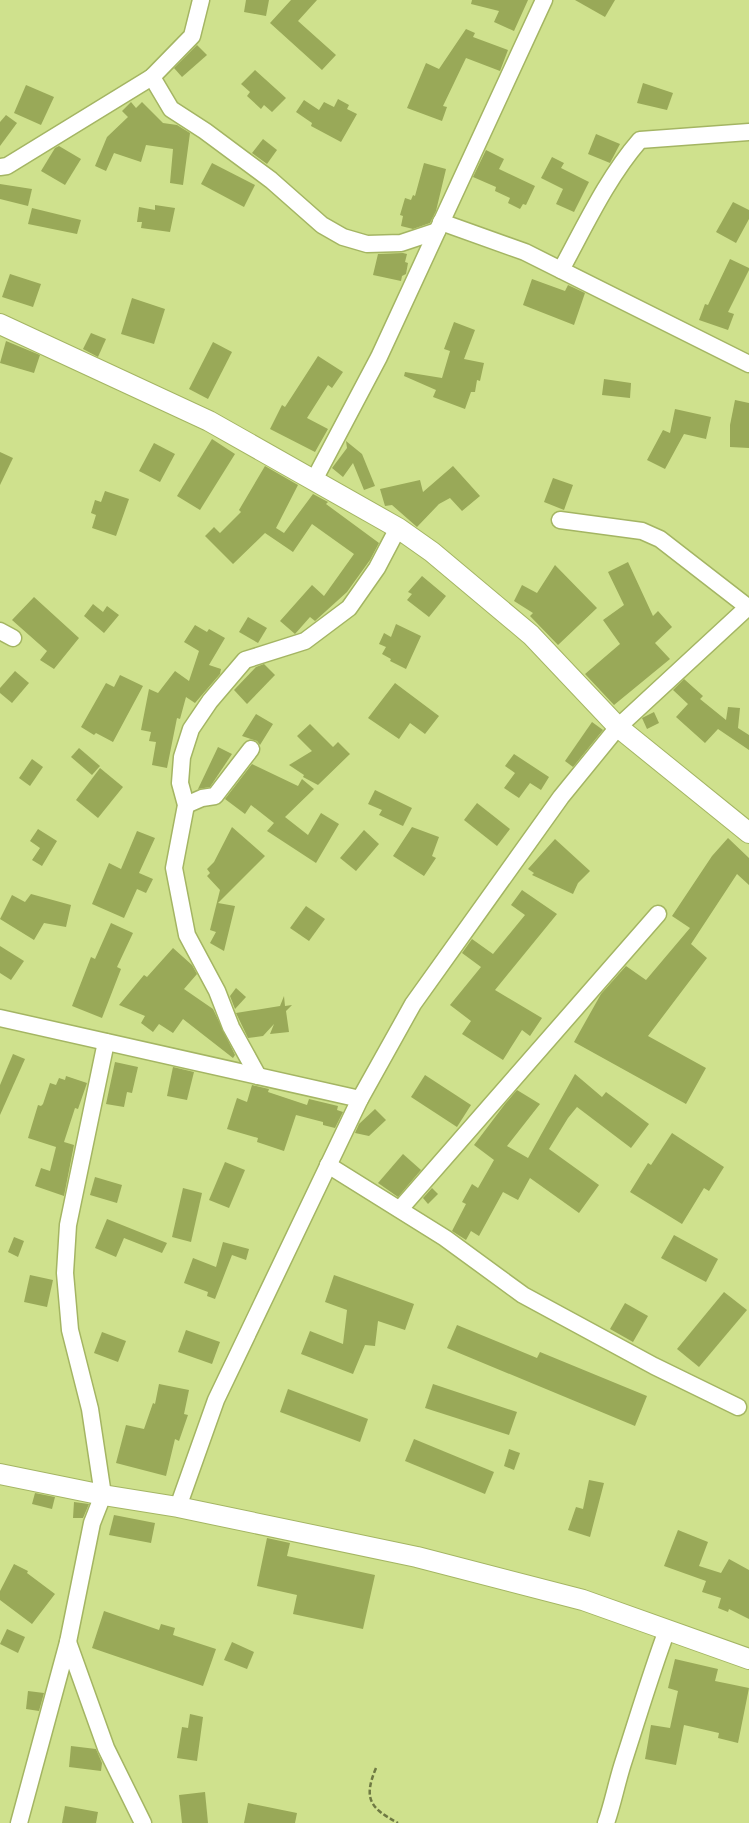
<svg xmlns="http://www.w3.org/2000/svg" width="749" height="1823" viewBox="0 0 749 1823" font-family="'Public Sans',sans-serif">
<rect width="100%" height="100%" fill="#cfe18d"/>
<!-- building -->
<g fill="#99a958">
<polygon points="246,0 269,0 266,16 244,12"/>
<polygon points="291,0 317,0 298,21 336,55 322,70 270,23"/>
<polygon points="472,0 528,0 514,31 494,22 499,11 471,4"/>
<polygon points="575,0 615,0 605,17"/>
<polygon points="466,29 475,33 473,37 508,50 500,71 466,58 443,106 447,107 442,121 407,108 426,63 439,69"/>
<polygon points="197,45 207,55 182,77 174,68"/>
<polygon points="255,70 286,98 272,112 264,105 261,109 247,96 250,92 241,84"/>
<polygon points="643,83 673,93 667,110 637,103"/>
<polygon points="26,85 54,97 41,125 14,113"/>
<polygon points="338,99 349,105 347,109 357,114 341,142 311,126 312,123 296,112 304,100 319,110 324,102 334,107"/>
<polygon points="131,102 136,108 142,102 163,123 177,125 190,133 183,185 170,183 173,149 146,145 141,162 114,153 106,171 95,166 107,137 128,117 122,111"/>
<polygon points="6,115 17,123 0,146 0,122"/>
<polygon points="596,134 620,144 610,163 588,154"/>
<polygon points="263,139 277,150 267,164 252,153"/>
<polygon points="59,146 81,159 65,185 41,171 55,148"/>
<polygon points="486,150 504,159 499,169 535,186 526,205 523,204 520,209 508,203 510,198 495,191 496,187 473,177"/>
<polygon points="552,157 564,163 561,168 589,182 574,212 556,204 563,189 541,178"/>
<polygon points="212,163 255,185 244,207 201,184"/>
<polygon points="424,163 446,169 436,211 430,223 413,229 401,226 403,216 400,215 405,198 411,200 413,195 415,196"/>
<polygon points="0,184 32,189 28,206 0,199"/>
<polygon points="733,202 749,210 749,219 736,243 716,232"/>
<polygon points="155,205 175,208 170,232 141,228 142,222 137,222 139,207 155,210"/>
<polygon points="32,208 81,220 77,234 28,224"/>
<polygon points="403,253 407,254 405,262 408,263 406,274 402,276 401,281 373,275 378,254"/>
<polygon points="730,259 749,268 749,270 728,312 734,314 728,330 699,320 705,304 708,305"/>
<polygon points="10,274 41,284 33,307 2,297"/>
<polygon points="532,279 565,291 568,285 585,293 574,325 523,305"/>
<polygon points="132,298 165,309 154,344 121,334"/>
<polygon points="454,322 475,330 464,359 484,363 480,381 477,380 475,392 471,392 465,409 433,397 436,390 404,376 405,372 442,378 450,351 444,349"/>
<polygon points="91,333 106,339 98,357 83,349"/>
<polygon points="6,341 40,355 34,373 0,363"/>
<polygon points="213,342 232,352 208,399 189,389"/>
<polygon points="318,356 343,372 332,388 328,385 307,418 328,429 315,452 270,429 282,405 285,407"/>
<polygon points="604,379 631,383 630,398 602,395"/>
<polygon points="735,400 749,403 749,448 730,447 730,425"/>
<polygon points="675,409 711,417 706,439 684,434 665,469 647,460 663,430 670,433"/>
<polygon points="212,439 235,454 200,510 177,496"/>
<polygon points="346,441 362,454 375,486 364,490 353,463 343,477 332,468 347,448"/>
<polygon points="154,443 175,454 160,482 139,471"/>
<polygon points="0,452 13,458 0,485"/>
<polygon points="265,466 298,485 276,528 284,533 313,494 328,502 326,504 379,543 370,560 347,592 315,621 310,617 295,634 280,621 312,585 324,596 354,554 312,524 293,552 265,533 233,564 205,536 214,527 220,533 241,512 239,510"/>
<polygon points="453,466 480,496 462,511 450,498 439,504 417,527 392,505 385,506 380,489 420,480 423,492"/>
<polygon points="553,478 573,485 564,510 544,502"/>
<polygon points="105,491 129,499 116,536 92,528 96,515 91,513 95,500 101,502"/>
<polygon points="628,562 653,616 658,611 672,627 655,643 670,659 614,705 585,674 620,644 603,620 624,605 608,572"/>
<polygon points="555,565 597,608 558,645 530,616 533,613 514,601 522,585 537,593"/>
<polygon points="422,576 446,596 429,617 407,600 412,594 408,592"/>
<polygon points="34,597 79,638 54,669 40,660 47,651 12,620"/>
<polygon points="93,604 103,612 107,606 119,615 104,633 84,616"/>
<polygon points="248,617 267,628 258,643 239,632"/>
<polygon points="396,624 421,636 406,669 390,661 391,659 382,654 386,647 379,644 384,633 391,637"/>
<polygon points="195,625 207,632 209,629 225,638 209,665 221,669 220,674 195,703 186,697 180,719 177,718 167,768 152,765 156,742 149,741 151,732 141,730 149,689 158,693 175,671 189,681 199,651 184,642"/>
<polygon points="264,664 275,675 247,704 234,690 256,667"/>
<polygon points="15,671 29,683 12,703 0,693 0,688"/>
<polygon points="120,675 143,686 113,742 96,733 94,735 81,727 106,683 114,687"/>
<polygon points="684,679 703,696 700,699 726,720 728,707 740,708 738,728 749,735 749,750 718,729 705,743 676,717 688,704 673,690"/>
<polygon points="395,683 439,716 425,734 410,723 399,739 368,718"/>
<polygon points="654,712 659,723 647,729 642,718"/>
<polygon points="256,714 273,724 260,745 257,741 242,736"/>
<polygon points="592,722 603,730 573,767 565,761"/>
<polygon points="310,724 333,747 338,742 350,754 318,785 303,777 304,775 289,765 312,751 297,736"/>
<polygon points="218,747 232,754 210,787 198,789"/>
<polygon points="79,748 100,766 92,775 71,757"/>
<polygon points="514,754 549,777 541,790 530,783 519,798 504,788 515,773 505,766"/>
<polygon points="32,759 43,767 30,786 19,778"/>
<polygon points="252,764 298,786 302,779 314,789 285,817 308,835 321,813 339,824 316,863 267,831 274,823 251,805 245,814 225,799"/>
<polygon points="100,768 123,787 98,818 76,800"/>
<polygon points="375,790 412,808 403,826 379,815 382,810 368,804"/>
<polygon points="477,803 510,829 497,846 464,820"/>
<polygon points="232,827 265,856 218,903 235,906 224,951 210,943 216,932 210,930 220,890 207,876 210,873 207,869 214,862"/>
<polygon points="412,827 439,837 432,856 436,858 424,876 393,856"/>
<polygon points="38,829 57,841 42,866 32,860 40,848 30,841"/>
<polygon points="364,830 379,844 356,871 340,858"/>
<polygon points="137,831 155,838 139,873 153,879 146,893 137,889 124,918 92,904 109,863 121,869"/>
<polygon points="728,838 749,858 749,885 737,874 691,944 707,958 648,1036 706,1068 686,1104 574,1042 601,994 626,966 646,980 690,928 672,916 712,856"/>
<polygon points="555,839 590,871 578,883 573,894 532,875 534,873 528,869"/>
<polygon points="522,890 557,914 495,990 542,1018 530,1036 522,1030 503,1060 462,1034 471,1021 450,1005 481,967 462,953 472,939 493,954 525,915 511,905"/>
<polygon points="31,894 71,905 66,927 44,923 34,940 0,919 12,895 25,902"/>
<polygon points="306,906 325,919 309,941 290,928"/>
<polygon points="111,923 133,933 117,967 121,969 102,1018 72,1006 91,957 95,959"/>
<polygon points="0,946 24,961 11,980 0,973"/>
<polygon points="173,948 192,965 197,974 184,989 213,1009 235,1055 233,1058 183,1019 173,1033 159,1024 153,1032 141,1023 145,1016 119,1005 144,975 147,977"/>
<polygon points="236,988 246,997 235,1009 230,996"/>
<polygon points="284,996 285,1006 292,1005 286,1011 289,1032 270,1034 274,1024 263,1036 248,1038 236,1013 280,1006"/>
<polygon points="13,1054 25,1059 0,1115 0,1085"/>
<polygon points="115,1062 138,1067 132,1093 127,1092 124,1107 106,1104"/>
<polygon points="173,1067 194,1072 187,1100 167,1096"/>
<polygon points="575,1074 602,1097 606,1092 649,1124 631,1148 577,1107 568,1118 549,1149 599,1185 579,1213 530,1178 518,1200 503,1192 479,1236 471,1231 466,1240 452,1231 466,1204 462,1202 472,1184 478,1188 494,1160 474,1145 505,1104 517,1090 540,1104 507,1146 528,1158"/>
<polygon points="425,1075 471,1105 457,1127 411,1097"/>
<polygon points="66,1076 87,1083 78,1109 75,1108 64,1142 74,1145 64,1196 35,1186 41,1168 50,1171 56,1147 28,1138 38,1105 41,1106 43,1104 50,1083 56,1085 59,1078 65,1080"/>
<polygon points="252,1085 269,1089 268,1092 307,1105 309,1099 338,1106 337,1110 343,1112 335,1128 323,1125 323,1122 296,1115 284,1151 257,1142 258,1138 227,1129 237,1098 247,1102"/>
<polygon points="375,1109 386,1120 369,1136 355,1133 359,1124"/>
<polygon points="672,1133 724,1167 709,1191 704,1188 682,1224 630,1192 648,1163 651,1165"/>
<polygon points="403,1154 421,1170 398,1197 378,1183"/>
<polygon points="225,1162 245,1170 229,1208 209,1200"/>
<polygon points="95,1177 122,1185 117,1203 90,1195"/>
<polygon points="183,1188 202,1193 191,1242 172,1237"/>
<polygon points="432,1188 438,1194 428,1204 423,1198"/>
<polygon points="107,1219 167,1243 162,1253 124,1238 116,1257 95,1248"/>
<polygon points="674,1235 718,1259 706,1282 661,1258"/>
<polygon points="14,1237 24,1241 18,1257 8,1252"/>
<polygon points="223,1242 249,1249 246,1260 232,1255 215,1299 207,1296 208,1292 184,1283 193,1258 216,1267"/>
<polygon points="30,1275 53,1280 47,1307 24,1302"/>
<polygon points="334,1275 414,1304 405,1330 378,1321 375,1346 365,1345 353,1374 301,1354 310,1331 343,1344 347,1310 325,1302"/>
<polygon points="724,1292 747,1310 699,1367 677,1349"/>
<polygon points="625,1303 648,1316 633,1342 610,1329"/>
<polygon points="457,1325 537,1358 540,1352 647,1396 635,1426 447,1348"/>
<polygon points="186,1330 220,1342 212,1364 178,1352"/>
<polygon points="102,1332 126,1341 118,1362 94,1353"/>
<polygon points="159,1384 189,1390 184,1414 188,1415 179,1441 175,1439 166,1476 116,1463 126,1425 144,1429 153,1403 155,1404"/>
<polygon points="433,1384 517,1412 509,1435 425,1408"/>
<polygon points="288,1389 368,1419 360,1442 280,1412"/>
<polygon points="414,1439 494,1472 485,1494 405,1461"/>
<polygon points="509,1449 520,1453 514,1470 504,1466"/>
<polygon points="589,1480 604,1483 590,1537 568,1530 576,1507 583,1509"/>
<polygon points="35,1493 55,1497 52,1509 32,1504"/>
<polygon points="74,1502 89,1504 83,1518 73,1518"/>
<polygon points="114,1515 155,1523 151,1543 109,1535"/>
<polygon points="678,1530 708,1542 699,1566 721,1573 729,1559 749,1570 749,1619 729,1609 728,1612 718,1608 721,1598 702,1592 706,1581 664,1566"/>
<polygon points="267,1538 290,1543 287,1556 375,1575 363,1629 293,1614 297,1595 257,1586"/>
<polygon points="14,1564 28,1571 27,1573 55,1594 32,1624 0,1600 0,1591"/>
<polygon points="104,1611 159,1630 161,1624 175,1628 173,1635 216,1649 203,1686 92,1648"/>
<polygon points="7,1629 25,1637 18,1653 0,1644"/>
<polygon points="232,1642 254,1652 247,1669 224,1660"/>
<polygon points="675,1659 718,1669 715,1681 749,1688 738,1743 718,1738 719,1733 684,1725 676,1765 645,1759 651,1725 670,1728 678,1691 668,1688"/>
<polygon points="28,1691 44,1693 39,1711 26,1709"/>
<polygon points="190,1714 203,1717 197,1761 177,1758 182,1727 188,1728"/>
<polygon points="71,1746 96,1749 102,1763 101,1771 69,1767"/>
<polygon points="205,1792 208,1823 182,1823 179,1795"/>
<polygon points="248,1803 297,1813 295,1823 244,1823"/>
<polygon points="65,1806 98,1812 96,1823 62,1823"/>
</g>
<g fill="none" stroke-linecap="round" stroke-linejoin="round">
<defs>
<g id="minor">
<polyline points="152,77 171,109 205,131 271,180 322,225 343,237 367,244 401,243 437,231"/>
<polyline points="0,167 7,166 152,77 192,36 201,0"/>
<polyline points="441,222 525,252 749,364"/>
<path d="M561,270C585,226 607,178 640,140L749,132"/>
<polyline points="314,480 379,357 544,0"/>
<polyline points="560,520 642,531 660,539 749,608"/>
<polyline points="0,631 13,638"/>
<polyline points="186,805 202,798 215,796 251,749"/>
<polyline points="0,1018 360,1099"/>
<polyline points="258,1076 231,1027 217,991 187,935 174,868 186,805 180,783 182,757 191,729 210,701 245,660 305,641 349,608 377,568 398,528"/>
<polyline points="328,1165 445,1238 523,1295 654,1366 738,1407"/>
<polyline points="400,1209 658,914"/>
<polyline points="178,1507 216,1400 360,1099 413,1004 561,797 618,727 749,606"/>
<polyline points="68,1642 106,1748 143,1823"/>
<polyline points="19,1823 68,1642 92,1523 103,1495 90,1409 70,1330 65,1273 68,1225 106,1042"/>
<path d="M606,1823C613,1803 617,1781 624,1760C638,1717 651,1673 667,1630"/>
</g>
<g id="tertiary">
<polyline points="0,324 209,421 398,528 432,552 531,635 618,727 749,833"/>
<polyline points="0,1474 103,1495 178,1507 417,1557 583,1600 749,1659"/>
</g>
</defs>
<!-- minor casing -->
<use href="#minor" stroke="#a4b563" stroke-width="19"/>
<!-- tertiary casing -->
<use href="#tertiary" stroke="#a4b563" stroke-width="22"/>
<!-- path -->
<path stroke="#6f7a43" stroke-width="2.5" stroke-dasharray="5 2.5" stroke-linecap="butt" d="M376,1768C363,1799 370,1808 398,1823"/>
<!-- minor -->
<use href="#minor" stroke="#fff" stroke-width="16"/>
<!-- tertiary -->
<use href="#tertiary" stroke="#fff" stroke-width="20"/>
</g>
</svg>
